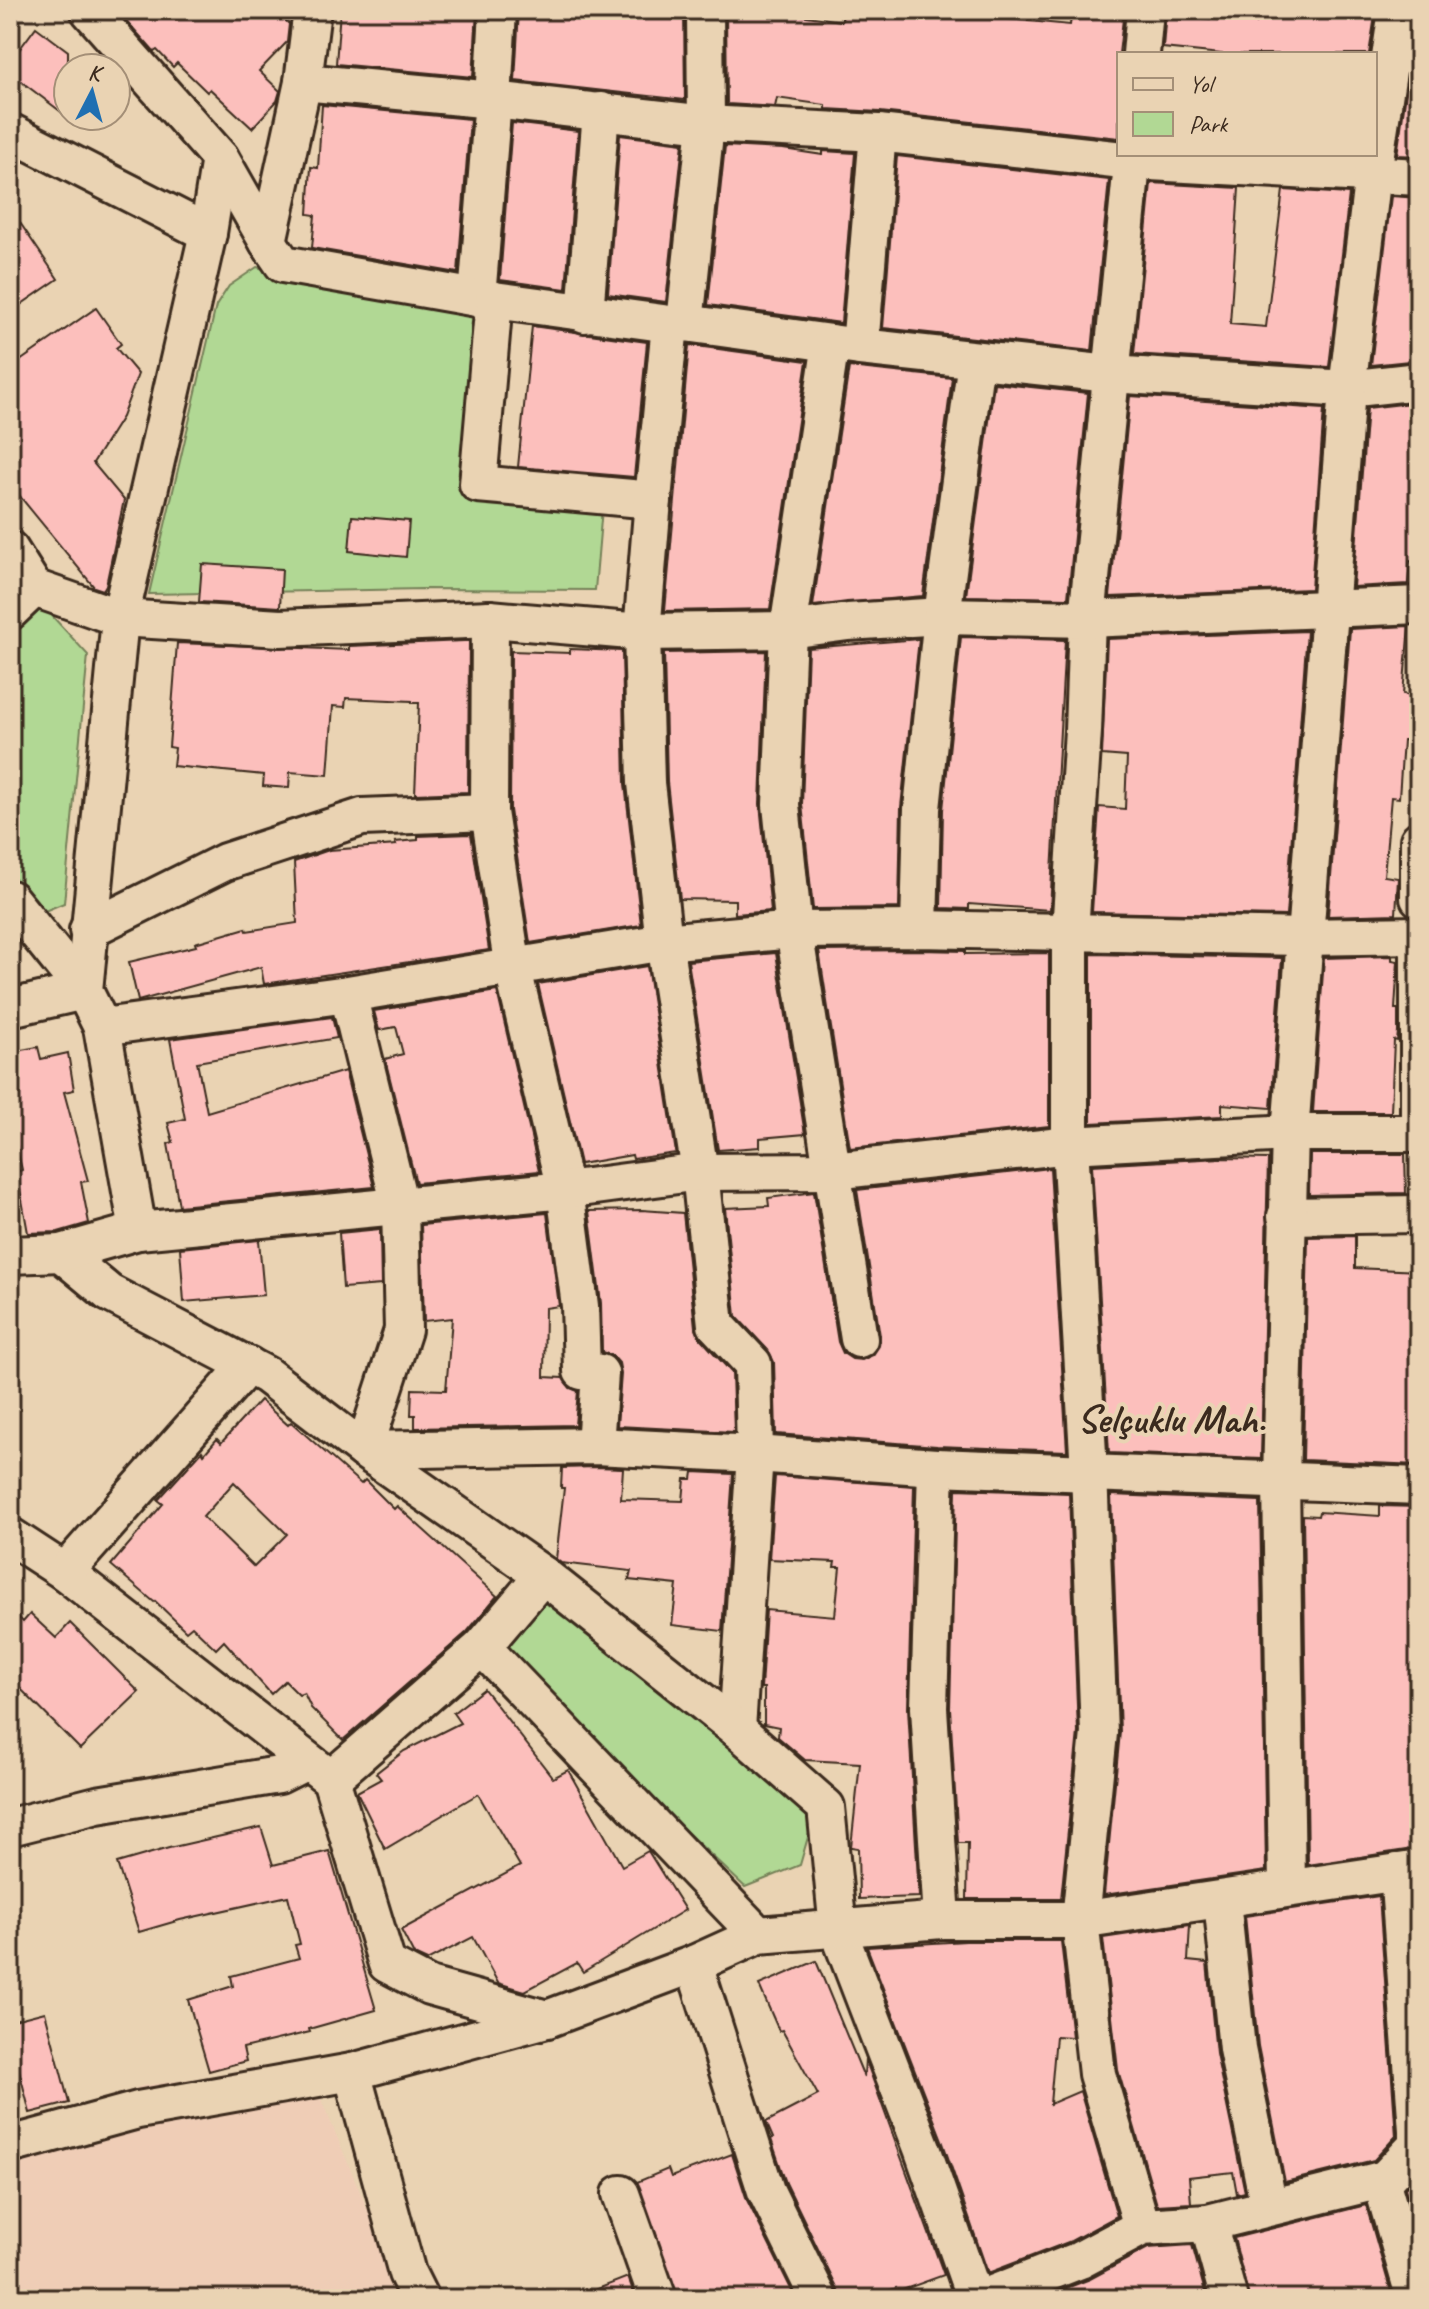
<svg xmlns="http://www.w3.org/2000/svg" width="1429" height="2309" viewBox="0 0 1429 2309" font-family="Caveat,sans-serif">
<rect width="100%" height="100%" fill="#ead3b3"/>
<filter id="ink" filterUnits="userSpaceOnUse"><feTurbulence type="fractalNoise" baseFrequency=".0125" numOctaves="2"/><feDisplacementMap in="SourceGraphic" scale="16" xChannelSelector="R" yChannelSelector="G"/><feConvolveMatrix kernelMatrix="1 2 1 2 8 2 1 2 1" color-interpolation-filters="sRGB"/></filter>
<g filter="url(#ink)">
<!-- built -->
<polygon fill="#efcdb6" points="306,2063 405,2299 10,2299 10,2136 142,2086"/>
<!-- green -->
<g fill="#b1d894" stroke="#768159" stroke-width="2">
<polygon points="257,267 347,293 475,312 464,496 602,508 595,590 424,589 149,594 216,306 229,286"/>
<polygon points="42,605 88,655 64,903 35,915 10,878 10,636"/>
<polygon points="549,1597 814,1816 800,1865 745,1887 493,1649"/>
</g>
<!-- building -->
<g fill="#fcbfbc" stroke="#3b2a1e" stroke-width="2" fill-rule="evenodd">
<polygon points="117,10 275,10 289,24 287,42 259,71 280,91 277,101 252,128 210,89 207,92 177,63 173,67 157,50 154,52"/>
<polygon points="340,10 477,10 473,77 336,64"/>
<polygon points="519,10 684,10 685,100 515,81"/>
<polygon points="726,10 785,10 785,13 842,21 843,10 999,10 998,18 1070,25 1072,10 1124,10 1119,54 1119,138 880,112 826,109 826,105 777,98 775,107 727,104"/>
<polygon points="1166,10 1192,10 1191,17 1256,23 1257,10 1376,10 1369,54 1221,54 1163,48"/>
<polygon points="1418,10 1419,10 1419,156 1397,155"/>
<polygon points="36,27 68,51 68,117 10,73 10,62"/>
<polygon points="322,105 470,119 458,273 312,248 315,215 308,214 311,167 318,168"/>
<polygon points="512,123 578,131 566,289 500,280"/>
<polygon points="620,135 683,143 666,302 608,294"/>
<polygon points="725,146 783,149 823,155 823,151 855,153 841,323 708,305"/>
<polygon points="897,156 1109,180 1092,351 883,328"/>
<polygon points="1151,183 1239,188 1230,324 1266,327 1283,190 1349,194 1329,367 1134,354"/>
<polygon points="1391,196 1419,198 1419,360 1371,365"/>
<polygon points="10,208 58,279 10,312"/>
<polygon points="96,308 121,344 116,348 138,374 122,417 93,463 124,500 106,585 103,590 94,587 22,499 10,481 10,368"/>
<polygon points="532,326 647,342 634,477 518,467"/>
<polygon points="689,345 807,361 770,609 665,611"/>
<polygon points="849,367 952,378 923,596 813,606"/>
<polygon points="994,383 1088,393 1068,598 966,596"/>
<polygon points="1130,396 1324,409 1311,589 1110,597"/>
<polygon points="1411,403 1409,422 1419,422 1419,562 1410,561 1408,584 1353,587 1367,408"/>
<polygon points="352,516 409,521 406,557 349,551"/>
<polygon points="202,564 282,569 280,607 199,602"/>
<polygon points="1409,626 1403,694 1410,695 1406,740 1403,740 1399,798 1391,797 1384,876 1398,878 1396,914 1328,916 1350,629"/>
<polygon points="1307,631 1286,916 1092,912 1099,807 1125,809 1127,757 1102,755 1107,639"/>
<polygon points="961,637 1065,640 1050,910 969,904 969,909 941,908 943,810"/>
<polygon points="919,639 901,807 899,908 813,909 802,804 808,648"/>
<polygon points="464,641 469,641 468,792 415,794 419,703 412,703 412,701 346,698 345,707 333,706 328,775 290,772 289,788 263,786 264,775 173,766 175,748 169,747 177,643 349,650 349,646"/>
<polygon points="570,649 622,651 625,784 641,925 530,943 510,810 511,651 570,653"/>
<polygon points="766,651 760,804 771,911 735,914 735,900 680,899 667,782 664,653"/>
<polygon points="471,834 489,950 264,984 261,967 138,1001 129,962 196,946 195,943 246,928 247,931 297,923 294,862 329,850 396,845 395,842 418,840 418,836"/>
<polygon points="919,950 965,951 965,954 1049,953 1049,1126 850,1148 819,951"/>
<polygon points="776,953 805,1134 760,1138 760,1147 718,1150 688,961"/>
<polygon points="1091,954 1282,958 1271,1108 1222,1104 1222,1116 1091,1123"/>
<polygon points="1392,956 1392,960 1398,961 1395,1009 1398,1009 1398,1032 1397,1041 1394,1040 1391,1112 1313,1112 1324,958"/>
<polygon points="647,966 676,1153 633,1159 632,1155 580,1164 538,984"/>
<polygon points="497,991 539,1171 416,1183 385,1059 403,1054 396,1027 379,1030 374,1011"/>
<polygon points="332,1017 337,1038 197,1062 207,1112 345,1071 374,1187 179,1206 168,1144 173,1142 168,1123 185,1119 170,1039"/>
<polygon points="38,1047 41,1059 68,1053 74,1090 64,1092 88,1181 81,1182 89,1223 58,1232 28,1233 17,1172 22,1170 10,1120 10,1052"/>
<polygon points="1310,1154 1405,1154 1406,1193 1309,1195"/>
<polygon points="1221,1158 1268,1159 1261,1459 1109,1453 1092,1165"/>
<polygon points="1050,1168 1067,1451 937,1446 776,1434 774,1362 768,1350 736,1316 725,1208 769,1206 768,1198 814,1192 838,1342 843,1353 852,1359 862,1360 873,1355 879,1346 880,1336 857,1190"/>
<polygon points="642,1210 683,1213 695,1327 701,1339 732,1373 734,1432 617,1426 621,1374 619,1363 613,1356 602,1352 601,1303 589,1211"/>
<polygon points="547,1213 559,1306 545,1308 544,1377 563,1378 570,1388 578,1391 575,1425 415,1428 415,1415 411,1415 412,1389 446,1390 452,1318 424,1321 421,1225"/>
<polygon points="380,1229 381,1285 343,1288 339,1233"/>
<polygon points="1355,1236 1355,1268 1419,1271 1419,1465 1303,1460 1308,1237"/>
<polygon points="259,1240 264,1295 184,1302 180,1248"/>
<path d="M260,1400L288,1425L291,1422L361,1484L365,1480L394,1509L397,1506L497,1596L467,1632L343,1740L311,1708L304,1693L299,1695L285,1681L271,1694L224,1641L216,1649L192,1626L186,1631L155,1601L154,1602L111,1565L163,1504L158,1500L202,1451L204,1454L217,1439L221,1443ZM234,1482L287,1534L254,1567L203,1517Z"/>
<polygon points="595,1467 623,1468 621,1499 683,1501 685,1479 692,1479 693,1472 733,1474 722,1631 672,1625 677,1585 629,1580 631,1571 561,1563 556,1559 564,1488 561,1488 562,1468"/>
<polygon points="775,1476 914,1486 908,1708 919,1897 859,1899 858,1848 851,1847 860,1763 805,1760 778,1737 779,1727 764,1724 764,1688 761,1688 766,1610 835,1616 840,1567 834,1567 835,1562 769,1559"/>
<polygon points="956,1489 1069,1493 1078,1732 1061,1899 967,1899 968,1843 958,1843 950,1708"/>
<polygon points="1111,1495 1260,1501 1266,1871 1104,1895 1120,1732"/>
<polygon points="1380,1506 1419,1507 1419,1848 1308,1865 1303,1515 1318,1516 1319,1512 1380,1516"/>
<polygon points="10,1609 23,1622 30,1614 56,1638 70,1623 139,1692 80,1749 10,1678"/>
<polygon points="484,1689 553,1778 568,1770 622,1866 648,1851 685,1910 583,1972 577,1963 525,1991 498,1983 473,1937 427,1961 414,1955 401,1930 520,1866 478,1794 385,1849 357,1792 381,1779 376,1773 404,1751 460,1723 453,1713"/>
<polygon points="261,1827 273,1865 329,1851 376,2010 309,2029 310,2032 243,2048 246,2061 209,2071 188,2000 233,1986 231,1976 299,1958 295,1945 300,1944 288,1896 180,1920 139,1932 117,1863 169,1848"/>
<polygon points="1379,1896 1396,2136 1374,2160 1285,2182 1258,2046 1245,1916"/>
<polygon points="1190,1925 1188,1961 1207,1963 1216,2053 1245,2192 1237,2194 1233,2172 1189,2177 1191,2203 1157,2205 1118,2070 1103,1938"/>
<polygon points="966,1941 1061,1941 1072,2037 1056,2036 1050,2104 1080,2091 1117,2216 1071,2241 988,2273 942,2140 867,1947"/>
<polygon points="816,1961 864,2077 865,2058 944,2275 897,2292 896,2288 865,2299 840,2299 838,2290 786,2183 771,2139 773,2138 766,2122 818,2095 782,2030 779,2031 759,1985"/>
<polygon points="45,2012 69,2103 30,2113 10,2035 10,2021"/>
<polygon points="732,2154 747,2200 796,2299 678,2299 637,2182 668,2169 671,2177"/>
<polygon points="1419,2174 1419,2237 1405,2188"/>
<polygon points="1366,2205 1393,2299 1249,2299 1234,2238"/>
<polygon points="1192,2245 1207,2299 1038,2299 1090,2279 1148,2248"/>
<polygon points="628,2277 636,2299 578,2299 577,2297"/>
</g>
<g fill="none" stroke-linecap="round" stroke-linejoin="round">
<defs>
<g id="minor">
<polyline points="89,10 220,158 268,242 303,82 312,10"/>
<polyline points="498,10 493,100 477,298 494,300 478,484 653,500 670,324 685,323 860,347 1110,374 1347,389 1419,381"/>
<polyline points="1141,54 1145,10"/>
<polyline points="303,82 493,100 706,124 878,133 1132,161 1419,177"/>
<polyline points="10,132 208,233"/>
<polyline points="1133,154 1087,619 1083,731 1070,932 1070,1145 1089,1471 1099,1733 1080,1920 1097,2074 1142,2227"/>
<polyline points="268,242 283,264 477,298"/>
<polyline points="494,300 670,324"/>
<polyline points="585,314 601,111"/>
<polyline points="685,323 706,124 705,10"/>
<polyline points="831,343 788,630 781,805 794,930 859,1339"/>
<polyline points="860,347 878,133"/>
<polyline points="653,500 642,632 646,783 664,942 700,1172 716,1325 753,1364 755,1454 737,1729"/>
<polyline points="10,550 34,588 120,618 280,628 490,619 642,632 788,630 848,622 942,616 1087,619 1419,605"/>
<polyline points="10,611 34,588"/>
<polyline points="490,619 489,812 513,969 565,1190 580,1306 582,1371 600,1373 595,1446"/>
<polyline points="1419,840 1419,898"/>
<polyline points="10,899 84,991 102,1027 138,1231"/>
<polyline points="919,929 922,809 942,616 976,360"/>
<polyline points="88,930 225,862 362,817 489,812"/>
<polyline points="1419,952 1419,1132"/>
<polyline points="348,994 400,1206 403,1330 364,1450 595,1446 755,1454 936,1467 1419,1486"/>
<polyline points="10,1008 84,991 120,618 208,233 220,158"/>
<polyline points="102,1027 348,994 664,942 794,930 919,929 1303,937 1419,935"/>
<polyline points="1286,1216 1419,1214"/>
<polyline points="61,1253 109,1293 266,1375 364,1450 543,1575 737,1729 826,1807 838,1930 922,2148 975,2299"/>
<polyline points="10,1255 61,1253 138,1231 565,1190 700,1172 833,1171 1070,1145 1290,1133 1419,1133"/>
<polyline points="936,1467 929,1708 942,1920"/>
<polyline points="10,1536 65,1572 331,1779 387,1964 429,1986 547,2019"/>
<polyline points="65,1572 248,1365"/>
<polyline points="482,1647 758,1935"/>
<polyline points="331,1779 482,1647 543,1575"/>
<polyline points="10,1827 97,1805 279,1775 307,1761"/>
<polyline points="1287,1887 1281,1480 1290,1133 1347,389 1373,173 1397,10"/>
<polyline points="1222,1900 1237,2049 1269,2207"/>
<polyline points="694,1964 766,2191 819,2299"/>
<polyline points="352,2072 407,2273 420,2299"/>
<polyline points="10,2145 138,2110 352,2072 547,2019 694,1964 758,1935 942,1920 1080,1920 1419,1869"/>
<polyline points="1381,2180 1415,2299"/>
<polyline points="621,2194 658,2299"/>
<polyline points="1208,2223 1229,2299"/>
<polyline points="980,2299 1080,2260 1142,2227 1208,2223 1385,2179 1418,2144 1398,1872"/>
</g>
</defs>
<!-- minor casing -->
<use href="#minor" stroke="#3b2a1e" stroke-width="42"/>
<!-- minor -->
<use href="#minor" stroke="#ead3b3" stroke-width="36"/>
</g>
</g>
<g text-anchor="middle" stroke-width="8" stroke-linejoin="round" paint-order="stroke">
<!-- district labels -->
<g font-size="40" font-weight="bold" fill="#3b2a1e" stroke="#ead3b3">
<text x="1171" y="1432">Selçuklu Mah.</text>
</g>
</g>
<!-- margin -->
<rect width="1429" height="2309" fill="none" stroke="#ead3b3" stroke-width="40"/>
<rect x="20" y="20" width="1389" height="2269" fill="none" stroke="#3b2a1e" stroke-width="3" filter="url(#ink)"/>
<!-- legend -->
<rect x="1117" y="52" width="260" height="104" fill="#ead3b3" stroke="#a48f77" stroke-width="2"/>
<rect x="1133" y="78" width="40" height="12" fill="#ead3b3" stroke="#a48f77" stroke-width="2"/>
<text x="1189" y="92" font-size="24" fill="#3b2a1e">Yol</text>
<rect x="1133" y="112" width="40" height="24" fill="#b1d894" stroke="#a48f77" stroke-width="2"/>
<text x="1189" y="132" font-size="24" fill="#3b2a1e">Park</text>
<!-- north arrow -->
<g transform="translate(92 92) rotate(6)"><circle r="38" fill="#ead3b3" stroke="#a48f77" stroke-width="2"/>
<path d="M0-6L14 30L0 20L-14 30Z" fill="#1f6fb2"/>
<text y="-12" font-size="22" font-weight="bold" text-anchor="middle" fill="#3b2a1e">K</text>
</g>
</svg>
